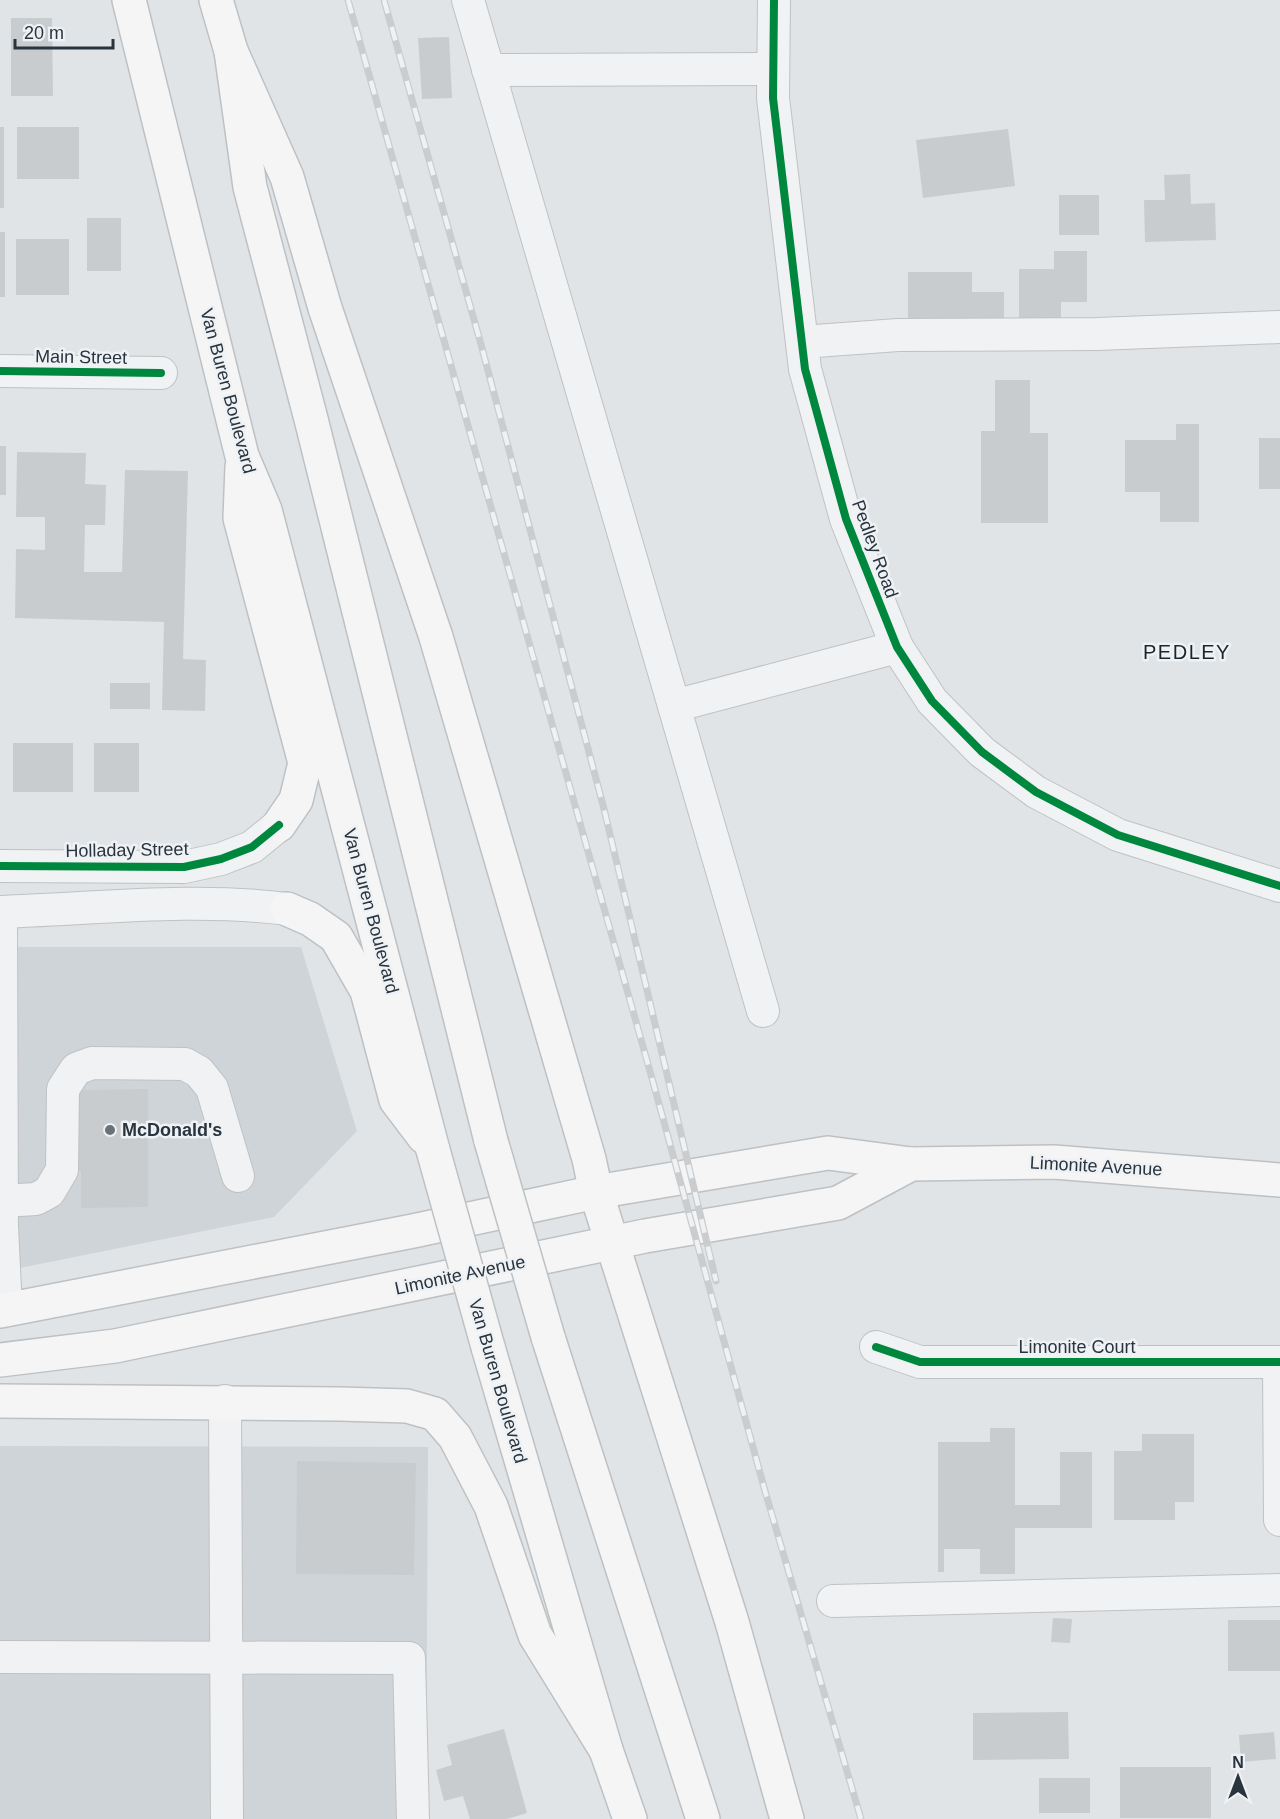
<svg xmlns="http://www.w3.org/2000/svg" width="1280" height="1819" viewBox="0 0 1280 1819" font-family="Helvetica,sans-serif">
<rect width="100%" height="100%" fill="#e1e4e6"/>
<!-- built -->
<g fill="#cfd4d9">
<polygon points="0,947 301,947 357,1131 274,1217 0,1272"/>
<polygon points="0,1446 428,1447 426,1819 0,1819"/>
</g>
<!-- building -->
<g fill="#c9ccce">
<polygon points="11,18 52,18 53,96 11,96"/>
<polygon points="449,37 452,98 422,99 418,38"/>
<rect x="0" y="127" width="4" height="81"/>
<rect x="17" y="127" width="62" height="52"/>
<polygon points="1008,129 1015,186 923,198 916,140"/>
<polygon points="1190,174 1191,204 1215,203 1216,240 1145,242 1144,200 1165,200 1164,175"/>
<rect x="1059" y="195" width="40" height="40"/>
<rect x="87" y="218" width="34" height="53"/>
<rect x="0" y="232" width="5" height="65"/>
<rect x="16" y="239" width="53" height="56"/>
<polygon points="1054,251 1087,251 1087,302 1061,302 1061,322 1019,322 1019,269 1054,269"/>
<polygon points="908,272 972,272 972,292 1004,292 1004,321 908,321"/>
<polygon points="995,380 1030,380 1030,433 1048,433 1048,523 981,523 981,431 995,431"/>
<polygon points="1176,424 1199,424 1199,522 1160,522 1160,492 1125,492 1125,440 1176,440"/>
<rect x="1259" y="438" width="21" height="51"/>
<rect x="0" y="446" width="6" height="49"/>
<polygon points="17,452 86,453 85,484 106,485 105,525 85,525 84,572 122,572 125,470 188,471 183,659 206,660 205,711 162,710 164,622 15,618 16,549 45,550 45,517 16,517"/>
<rect x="110" y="683" width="40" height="26"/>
<rect x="13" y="743" width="60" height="49"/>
<rect x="94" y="743" width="45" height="49"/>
<polygon points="148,1089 148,1207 81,1208 81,1171 72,1171 71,1090"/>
<polygon points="990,1428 1015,1428 1015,1505 1060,1505 1060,1452 1092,1452 1092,1528 1015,1528 1015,1574 980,1574 980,1549 944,1549 944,1572 938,1572 938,1442 990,1442"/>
<polygon points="1142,1434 1194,1434 1194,1502 1175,1502 1175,1520 1114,1520 1114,1451 1142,1451"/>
<polygon points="297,1461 416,1463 414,1575 296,1574"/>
<polygon points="1053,1618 1072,1619 1070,1643 1051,1642"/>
<rect x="1228" y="1620" width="52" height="51"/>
<polygon points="1068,1712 1069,1759 973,1760 973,1713"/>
<polygon points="504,1729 527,1813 507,1819 470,1819 463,1796 444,1801 436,1770 452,1765 447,1745"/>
<polygon points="1274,1732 1276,1759 1241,1762 1239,1735"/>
<rect x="1120" y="1767" width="91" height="51"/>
<rect x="1039" y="1778" width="51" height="35"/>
</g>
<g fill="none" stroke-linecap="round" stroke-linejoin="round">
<defs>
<g id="minor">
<polyline points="468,0 763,1011"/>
<polyline points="774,0 773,98 805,369 846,519 897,647 932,701 982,752 1036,792 1118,835 1280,886"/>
<polyline points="488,70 773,69"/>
<polyline points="802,342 898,335 1097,334 1280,327"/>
<polyline points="0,371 161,373"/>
<polyline points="674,706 897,647"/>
<polyline points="0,866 184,867 221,859 252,847 279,825"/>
<path d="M0,912C93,909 196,897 287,909"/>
<polyline points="1,912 2,1226 6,1310"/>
<polyline points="2,1201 36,1199 49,1192 62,1170 63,1089 76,1069 92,1063 185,1064 199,1072 212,1088 238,1176"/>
<polyline points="876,1347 920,1362 1280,1362"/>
<polyline points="1279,1362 1280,1520"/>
<polyline points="225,1401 227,1819"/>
<polyline points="833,1601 1280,1590"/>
<polyline points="0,1657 409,1658 413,1819"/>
</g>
<g id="major">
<polyline points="129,0 242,456 265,510 433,1150"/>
<polyline points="216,0 231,51 250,187 311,419 491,1141"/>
<polyline points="231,51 287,177 325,308 436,637 589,1159 596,1192 732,1622 787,1819"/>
<polyline points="242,467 240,518 305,763 296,800 279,825"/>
<polyline points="287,909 310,919 336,937 367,991 396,1100 424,1137"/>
<polyline points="0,1311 413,1231 596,1192 828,1153 911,1164 1054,1162 1280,1180"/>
<polyline points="548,1337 703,1819"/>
<polyline points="488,1347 606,1750 630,1819"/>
<polyline points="0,1360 115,1346 645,1236 838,1203 911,1164"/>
<polyline points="0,1401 340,1404 407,1406 435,1414 455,1437 491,1506 535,1635 606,1750"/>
</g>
</defs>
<!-- minor casing -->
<use href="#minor" stroke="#bfc2c4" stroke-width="34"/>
<!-- major casing -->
<use href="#major" stroke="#bdc1c3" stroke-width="36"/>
<!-- minor -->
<use href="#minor" stroke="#f0f2f3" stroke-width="32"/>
<!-- major -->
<use href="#major" stroke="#f5f5f6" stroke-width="33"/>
<defs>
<g id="rail">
<polyline points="348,0 653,1082 765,1491 861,1819"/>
<polyline points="384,0 482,348 604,809 716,1281"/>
</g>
</defs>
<!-- rail casing -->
<use href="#rail" stroke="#cacccd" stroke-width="7"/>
<!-- rail -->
<use href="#rail" stroke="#eff2f5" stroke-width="4.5" stroke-dasharray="14" stroke-linecap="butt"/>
<defs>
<g id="major-bridge">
<polyline points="491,1141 548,1337"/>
<polyline points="433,1150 488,1347"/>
</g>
</defs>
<!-- major-bridge casing -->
<use href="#major-bridge" stroke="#bdc1c3" stroke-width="36" stroke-linecap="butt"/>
<!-- major-bridge -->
<use href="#major-bridge" stroke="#f5f5f6" stroke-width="33"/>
<defs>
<g id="cycleway">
<polyline points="774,0 773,98 805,369 846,519 897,647 932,701 982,752 1036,792 1118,835 1280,886"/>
<polyline points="0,371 161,373"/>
<polyline points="0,866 184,867 221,859 252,847 279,825"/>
<polyline points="876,1347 920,1362 1280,1362"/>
</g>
</defs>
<!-- cycleway casing -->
<use href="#cycleway" stroke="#eff2f5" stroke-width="11"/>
<!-- cycleway -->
<use href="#cycleway" stroke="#00873e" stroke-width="8"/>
</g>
<!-- markers -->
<circle fill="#697279" stroke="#eff2f5" stroke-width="2" cx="110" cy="1130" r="6"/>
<g text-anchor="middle" stroke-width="5" stroke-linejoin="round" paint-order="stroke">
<!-- street labels -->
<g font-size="18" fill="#29343e" stroke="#eff2f5">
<text transform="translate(81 357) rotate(1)" y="6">Main Street</text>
<text transform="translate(228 391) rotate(75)" y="6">Van Buren Boulevard</text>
<text transform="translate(875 549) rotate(70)" y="6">Pedley Road</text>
<text transform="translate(127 850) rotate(-1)" y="6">Holladay Street</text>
<text transform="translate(371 911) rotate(75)" y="6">Van Buren Boulevard</text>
<text transform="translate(1096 1166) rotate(3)" y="6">Limonite Avenue</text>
<text transform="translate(460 1275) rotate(-12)" y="6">Limonite Avenue</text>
<text x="1077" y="1353">Limonite Court</text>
<text transform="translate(498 1381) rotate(74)" y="6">Van Buren Boulevard</text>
</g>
<!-- poi labels -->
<g font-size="18" font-weight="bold" fill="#29343e" stroke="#eff2f5" text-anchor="start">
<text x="122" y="1136">McDonald's</text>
</g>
<!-- neighbourhood labels -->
<g font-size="20" letter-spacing="1.5" fill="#1b252e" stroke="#eff2f5">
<text x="1187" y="659">PEDLEY</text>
</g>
</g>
<!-- north arrow -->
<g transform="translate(1238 1777)" stroke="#eff2f5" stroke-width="4.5" paint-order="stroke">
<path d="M0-4.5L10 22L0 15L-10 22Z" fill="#29343e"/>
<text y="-9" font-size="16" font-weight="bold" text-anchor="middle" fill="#29343e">N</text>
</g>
<!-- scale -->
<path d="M15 39v9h98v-9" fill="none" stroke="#29343e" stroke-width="3"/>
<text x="24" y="39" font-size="18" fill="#29343e" stroke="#eff2f5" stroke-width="4.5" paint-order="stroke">20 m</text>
</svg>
